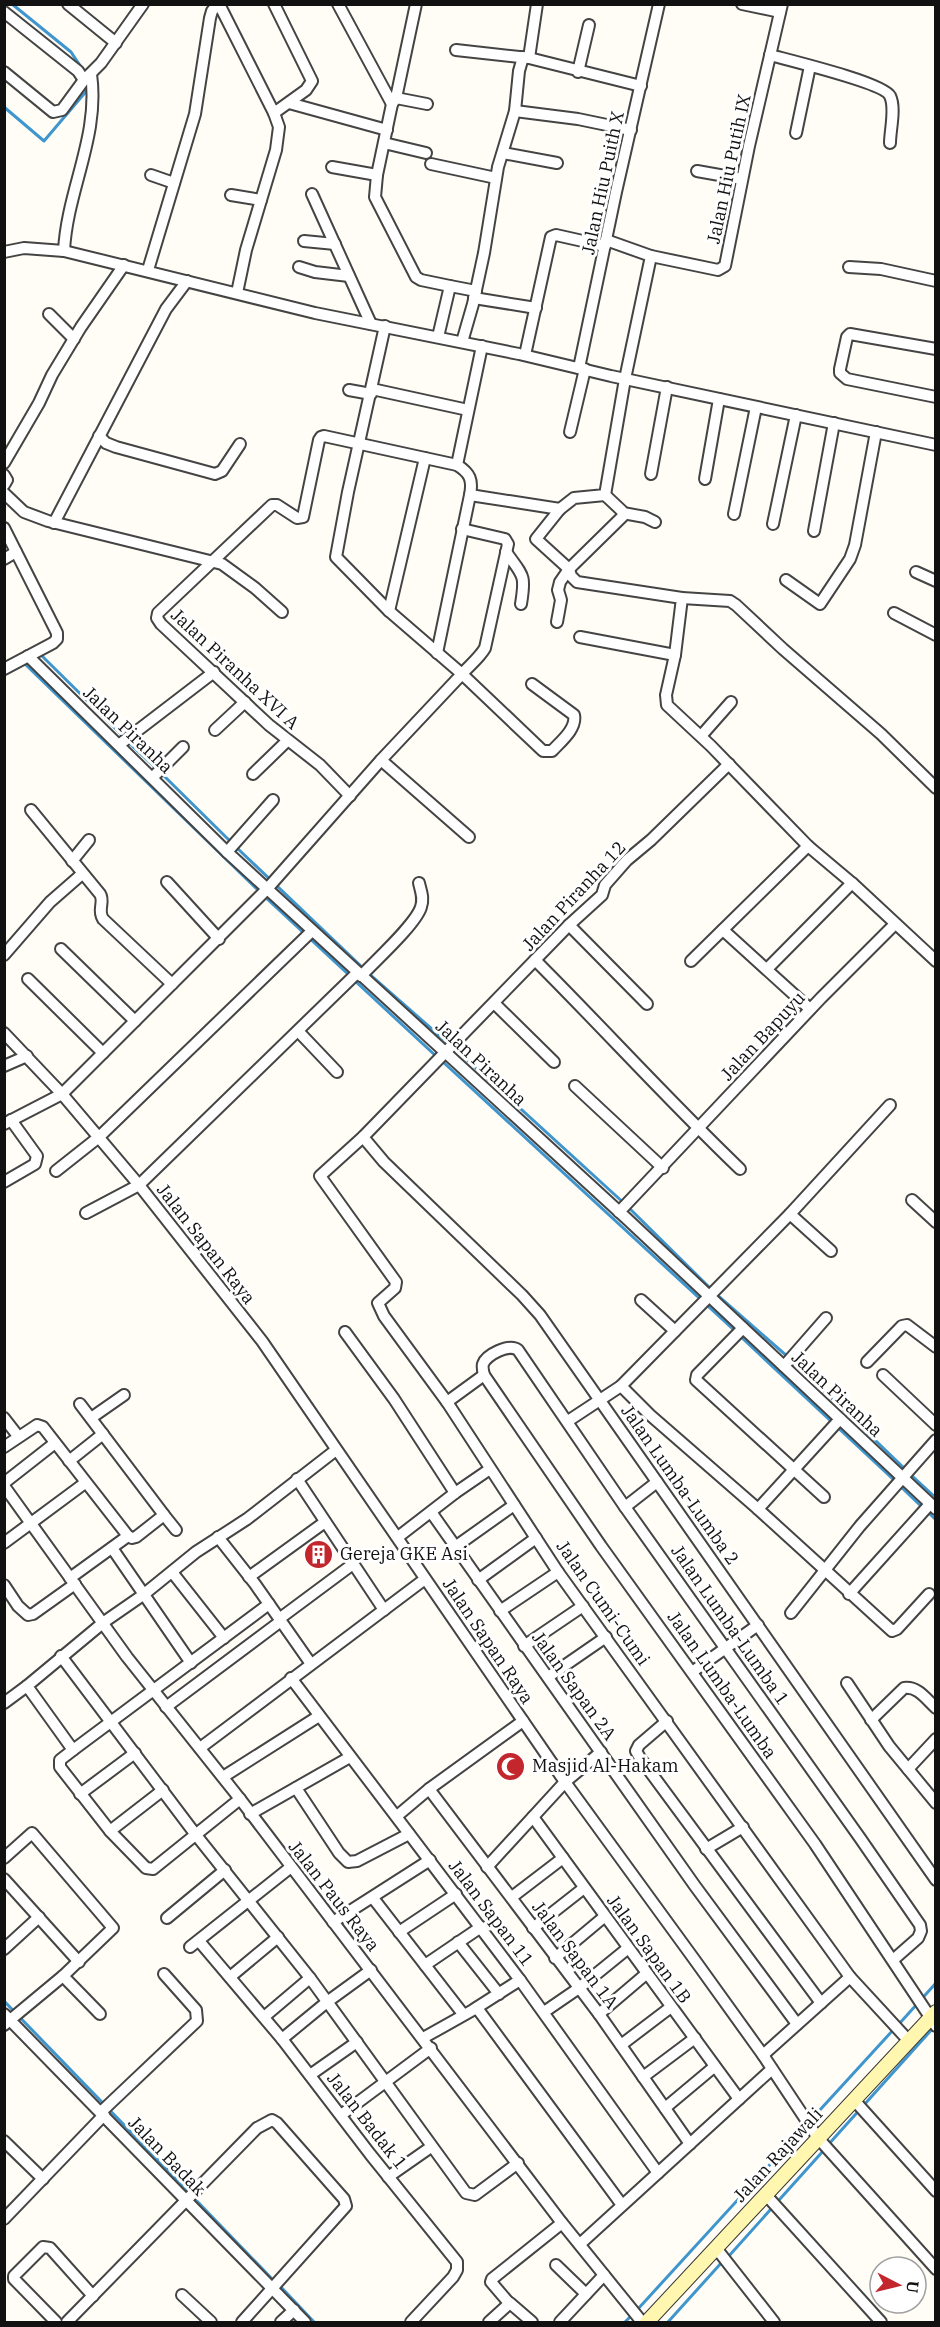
<svg xmlns="http://www.w3.org/2000/svg" width="940" height="2327" viewBox="0 0 940 2327" font-family="'IBM Plex Serif',serif">
<rect width="100%" height="100%" fill="#fffdf5"/>
<g fill="none" stroke-linecap="round" stroke-linejoin="round">
<!-- stream -->
<g stroke="#3f96cf" stroke-width="3">
<polyline points="12,4 71,52 81,67"/>
<polyline points="4,107 44,141 89,88"/>
<polyline points="42,656 124,737"/>
<polyline points="26,665 259,891"/>
<polyline points="128,742 156,768"/>
<polyline points="161,773 231,842"/>
<polyline points="236,847 363,968"/>
<polyline points="264,896 349,975"/>
<polyline points="368,973 449,1044"/>
<polyline points="354,980 437,1057"/>
<polyline points="454,1048 626,1205 712,1290"/>
<polyline points="442,1061 735,1331"/>
<polyline points="716,1294 788,1357"/>
<polyline points="740,1336 895,1481"/>
<polyline points="793,1361 905,1469"/>
<polyline points="910,1474 936,1498"/>
<polyline points="899,1485 923,1508"/>
<polyline points="928,1512 936,1520"/>
<polyline points="4,2001 189,2192"/>
<polyline points="899,2024 936,1983"/>
<polyline points="828,2145 934,2027"/>
<polyline points="193,2197 274,2281"/>
<polyline points="728,2257 824,2150"/>
<polyline points="279,2285 314,2322"/>
<polyline points="637,2310 894,2029"/>
<polyline points="625,2322 633,2314"/>
<polyline points="668,2322 723,2261"/>
</g>
<defs>
<g id="street">
<polyline points="68,4 116,43"/>
<polyline points="219,4 274,113 306,90 312,81 274,4"/>
<polyline points="338,4 392,104"/>
<polyline points="416,4 396,98 392,104 377,175 375,197 416,277 421,280 450,286 438,337"/>
<polyline points="742,4 780,12"/>
<polyline points="4,12 78,71 84,80"/>
<polyline points="456,50 529,58 641,86"/>
<path d="M770,55C788,60 884,83 890,96C896,108 890,130 890,143"/>
<polyline points="529,58 537,4"/>
<polyline points="4,72 53,112 62,110 84,80 101,63 143,4"/>
<polyline points="578,72 589,25"/>
<polyline points="396,98 427,104"/>
<polyline points="289,103 387,130"/>
<polyline points="515,111 578,119 631,130"/>
<polyline points="796,133 810,66"/>
<polyline points="384,143 426,153"/>
<polyline points="503,153 557,163"/>
<polyline points="431,164 496,178"/>
<polyline points="332,167 377,175"/>
<polyline points="697,171 742,179"/>
<polyline points="151,175 174,183"/>
<polyline points="312,194 371,324"/>
<polyline points="231,195 261,200"/>
<polyline points="606,240 651,256 625,379 605,495 574,498 560,509 536,539 569,569 571,576 577,582 682,598 675,655 666,695 667,705 711,746 808,846 852,883 936,961"/>
<polyline points="304,241 335,244"/>
<path d="M64,251C67,190 100,136 91,74"/>
<polyline points="4,252 24,248 64,251 315,313 519,354 611,376 936,445"/>
<polyline points="651,256 718,270 725,266 749,146 782,4"/>
<polyline points="299,267 315,272 349,276"/>
<polyline points="849,267 881,269 936,281"/>
<polyline points="148,270 195,114 210,18 212,11 218,4"/>
<polyline points="450,286 476,291"/>
<polyline points="237,293 246,250 276,150 279,127 274,113"/>
<polyline points="474,298 536,308"/>
<polyline points="49,314 74,339"/>
<path d="M385,326L348,492L336,557L389,611L462,674C470,665 480,657 485,648L508,544L505,539L462,529"/>
<polyline points="462,342 473,304 484,253 498,167 515,111 519,71 523,57"/>
<polyline points="936,349 850,334 847,337 840,369 840,373 847,379 936,397"/>
<polyline points="525,355 551,237 556,235 605,246"/>
<polyline points="579,368 616,192 659,4"/>
<polyline points="372,389 468,410"/>
<polyline points="349,390 371,394"/>
<polyline points="570,432 585,369"/>
<polyline points="99,436 106,443 116,447 215,474 222,471 240,444"/>
<polyline points="4,463 39,403 52,375 81,327 124,265"/>
<polyline points="457,465 482,346"/>
<polyline points="651,474 667,387"/>
<polyline points="4,475 7,480 4,485"/>
<polyline points="705,479 719,399"/>
<polyline points="4,493 24,512 48,521 222,564 255,588 282,612"/>
<polyline points="470,495 560,509"/>
<polyline points="623,513 645,517 655,522"/>
<polyline points="734,514 756,407"/>
<polyline points="54,523 166,309 187,281"/>
<polyline points="773,524 796,415"/>
<polyline points="4,528 57,633 57,639 53,643 4,669"/>
<polyline points="814,531 834,423"/>
<path d="M506,552C523,576 526,574 521,604"/>
<polyline points="4,559 16,552"/>
<polyline points="916,572 936,581"/>
<polyline points="786,580 820,604 850,559 855,545 876,432"/>
<polyline points="682,598 730,601 736,605 783,649 881,734 936,788"/>
<polyline points="389,611 425,458"/>
<polyline points="894,613 936,635"/>
<polyline points="557,622 561,600 558,590 560,582 569,569 623,516 622,511 605,495"/>
<polyline points="580,637 675,655"/>
<polyline points="28,656 227,852 626,1218 936,1509"/>
<polyline points="215,730 245,702"/>
<polyline points="701,736 731,702"/>
<polyline points="120,744 214,672"/>
<polyline points="381,760 469,837"/>
<polyline points="729,764 651,840 627,860 605,885 602,895 569,925 363,1137 320,1176 396,1282 395,1288 378,1303 384,1316 447,1402 558,1572 850,1977 909,2041"/>
<polyline points="253,774 287,741"/>
<polyline points="153,777 183,747"/>
<path d="M350,796L320,765L269,725L161,624L157,618L158,613L272,505H277L297,518L303,517L319,440L321,437L324,436L457,465C470,473 473,480 470,495L437,653"/>
<path d="M31,810L100,894C105,902 97,910 103,919L172,984"/>
<polyline points="227,852 273,800"/>
<polyline points="72,861 89,840"/>
<polyline points="167,882 219,939"/>
<polyline points="569,925 647,1004"/>
<polyline points="723,930 810,1009"/>
<polyline points="61,949 135,1021"/>
<polyline points="4,955 50,902 82,874"/>
<path d="M535,960C604,1029 670,1102 740,1169"/>
<polyline points="691,961 808,846"/>
<polyline points="767,969 852,883"/>
<path d="M361,976C375,961 416,924 421,907C424,898 421,892 419,883"/>
<polyline points="28,979 103,1053"/>
<polyline points="494,1003 554,1062"/>
<polyline points="298,1031 337,1072"/>
<polyline points="4,1033 62,1094 139,1185 262,1341 565,1782 694,1959 763,2055 818,2138 936,2269"/>
<polyline points="4,1066 27,1056"/>
<polyline points="575,1086 663,1168"/>
<path d="M4,1124L62,1094L267,889L381,760L462,674L543,751H552C560,742 577,729 574,715L532,684"/>
<polyline points="363,1137 384,1162 522,1295 540,1315 936,1880"/>
<polyline points="56,1171 99,1137 312,931"/>
<polyline points="4,1182 35,1164 37,1156 11,1120"/>
<polyline points="912,1200 936,1222"/>
<polyline points="619,1212 821,998 895,924"/>
<polyline points="86,1213 139,1185 357,973"/>
<polyline points="790,1214 831,1251"/>
<polyline points="641,1300 675,1331"/>
<polyline points="743,1328 697,1375 696,1380 824,1497"/>
<polyline points="345,1332 394,1399 455,1493"/>
<polyline points="867,1362 902,1326 907,1325 936,1347"/>
<polyline points="784,1366 826,1318"/>
<polyline points="883,1375 936,1425"/>
<polyline points="447,1402 484,1375"/>
<polyline points="4,1418 18,1436"/>
<polyline points="91,1418 124,1395"/>
<polyline points="840,1419 758,1509 892,1631 897,1629 929,1594"/>
<polyline points="568,1421 621,1386"/>
<polyline points="4,1447 37,1425 43,1427 128,1536 132,1538 136,1537 164,1515 80,1404"/>
<polyline points="69,1461 103,1434"/>
<polyline points="297,1479 384,1610"/>
<polyline points="4,1483 55,1443"/>
<polyline points="4,1486 127,1657 240,1799 562,2223 642,2322"/>
<polyline points="625,1507 657,1482"/>
<polyline points="758,1509 650,1415 621,1386 790,1214 890,1105"/>
<polyline points="431,1512 695,1886 797,2024"/>
<polyline points="164,1515 176,1530"/>
<polyline points="218,1537 255,1584 311,1664"/>
<polyline points="398,1537 455,1493 490,1469"/>
<polyline points="4,1543 85,1483"/>
<polyline points="455,1547 514,1505"/>
<polyline points="112,1548 191,1663"/>
<polyline points="172,1572 224,1638"/>
<polyline points="249,1577 325,1522"/>
<polyline points="70,1578 128,1536"/>
<polyline points="478,1580 536,1538"/>
<polyline points="4,1585 18,1606 28,1615 33,1614 75,1584"/>
<polyline points="849,1594 930,1504"/>
<polyline points="500,1611 558,1572"/>
<polyline points="791,1613 860,1526 936,1440"/>
<polyline points="279,1619 353,1564"/>
<polyline points="524,1646 583,1606"/>
<polyline points="61,1656 196,1835 310,1978 466,2193 475,2195 518,2163"/>
<polyline points="692,1672 758,1625"/>
<polyline points="548,1677 606,1637"/>
<polyline points="291,1678 520,1980 658,2173"/>
<polyline points="847,1683 889,1746 936,1803"/>
<polyline points="4,1703 27,1686"/>
<polyline points="166,1707 281,1621"/>
<path d="M871,1720L904,1688C918,1686 926,1699 936,1708"/>
<polyline points="667,1721 639,1745 636,1751 640,1758 821,2003"/>
<polyline points="200,1748 425,1579"/>
<polyline points="73,1750 269,1604"/>
<polyline points="908,1769 936,1739"/>
<polyline points="223,1777 319,1716"/>
<polyline points="296,1788 339,1853 348,1862 357,1861 409,1834"/>
<polyline points="429,1789 599,2014 690,2144"/>
<polyline points="80,1794 135,1753"/>
<polyline points="240,1799 153,1869 146,1868 110,1831 60,1767 60,1760 73,1750 27,1686 104,1622 143,1595 196,1552 247,1519 336,1450"/>
<polyline points="250,1814 350,1757"/>
<polyline points="397,1816 429,1789 523,1721"/>
<polyline points="533,1817 739,2099"/>
<polyline points="110,1831 163,1790"/>
<polyline points="706,1849 743,1827"/>
<polyline points="4,1858 32,1833 113,1928 63,1976 4,2025"/>
<polyline points="487,1867 565,1782 601,1752"/>
<polyline points="4,1879 79,1962"/>
<polyline points="512,1897 563,1858"/>
<polyline points="373,1898 463,2014"/>
<polyline points="167,1918 225,1870"/>
<polyline points="333,1922 430,1860"/>
<polyline points="533,1928 584,1888"/>
<polyline points="399,1932 456,1894"/>
<polyline points="199,1941 282,2039 370,2154 457,2262 457,2270 453,2277 411,2322"/>
<polyline points="458,1942 499,1994"/>
<polyline points="190,1947 291,1867"/>
<polyline points="4,1949 39,1917"/>
<polyline points="555,1958 604,1917"/>
<path d="M893,1960L918,1938L921,1931L920,1925L860,1838L625,1507L518,1350C509,1343 486,1355 483,1364C482,1367 483,1371 484,1375L601,1546L815,1844L936,2026"/>
<polyline points="425,1965 481,1927"/>
<polyline points="63,1976 100,2014"/>
<polyline points="230,1977 278,1937"/>
<polyline points="477,2008 622,2205"/>
<polyline points="544,2012 579,1988 627,1949"/>
<polyline points="4,2014 305,2322"/>
<polyline points="599,2014 646,1974"/>
<polyline points="264,2017 310,1978"/>
<polyline points="423,2038 473,2010 520,1980"/>
<polyline points="282,2039 327,2002 371,1970"/>
<polyline points="621,2045 671,2007"/>
<polyline points="763,2055 850,1977"/>
<polyline points="310,2075 357,2042"/>
<polyline points="643,2077 695,2038"/>
<polyline points="854,2100 936,2191"/>
<polyline points="665,2108 714,2067"/>
<polyline points="101,2112 197,2021 196,2010 164,1974"/>
<polyline points="341,2115 431,2048"/>
<polyline points="4,2141 43,2179"/>
<polyline points="388,2177 431,2147"/>
<polyline points="766,2195 881,2322"/>
<polyline points="4,2219 104,2115"/>
<polyline points="580,2244 772,2069"/>
<polyline points="716,2248 774,2322"/>
<polyline points="556,2265 586,2294"/>
<polyline points="182,2295 211,2322"/>
<polyline points="509,2303 491,2282 492,2279 562,2223"/>
<polyline points="56,2322 14,2279 14,2276 43,2247 50,2248 93,2296"/>
<polyline points="67,2322 257,2128 272,2120 277,2123 344,2199 346,2206 242,2322"/>
<polyline points="281,2322 294,2310"/>
<polyline points="489,2322 510,2303 532,2322"/>
<polyline points="560,2322 604,2275"/>
</g>
<polyline id="secondary" points="647,2322 936,2012"/>
</defs>
<!-- street casing -->
<use href="#street" stroke="#444" stroke-width="14"/>
<!-- secondary casing -->
<use href="#secondary" stroke="#333" stroke-width="16"/>
<!-- street -->
<use href="#street" stroke="#fff" stroke-width="10"/>
<!-- secondary -->
<use href="#secondary" stroke="#fff6b0" stroke-width="14"/>
</g>
<!-- icons -->
<defs>
<symbol id="building-disc" viewBox="-11 -11 22 22"><circle r="9.5" fill="#c4262e" stroke="#fff"/><path d="M-4-6H4V6H1V3H-1V6H-4ZM-2.5-4.3h1.7v1.8h-1.7ZM.8-4.3h1.7v1.8H.8ZM-2.5-1h1.7V.8h-1.7ZM.8-1h1.7V.8H.8Z" fill="#fff"/></symbol>
<symbol id="mosque-disc" viewBox="-11 -11 22 22"><circle r="9.5" fill="#c4262e" stroke="#fff"/><path d="M3.5-4.9A6 6 0 1 0 3.5 4.9A5 5 0 1 1 3.5-4.9Z" fill="#fff"/></symbol>
</defs>
<g fill-rule="evenodd">
<use href="#building-disc" x="302" y="1538" width="33" height="33"/>
<use href="#mosque-disc" x="494" y="1750" width="33" height="33"/>
</g>
<g text-anchor="middle" stroke-width="6" stroke-linejoin="round" paint-order="stroke">
<!-- street labels -->
<g font-size="18" fill="#111" stroke="#fff">
<text transform="translate(729 169) rotate(-78)" y="6">Jalan Hiu Putih IX</text>
<text transform="translate(603 183) rotate(-78)" y="6">Jalan Hiu Puith X</text>
<text transform="translate(235 669) rotate(43)" y="6">Jalan Piranha XVI A</text>
<text transform="translate(128 730) rotate(44)" y="6">Jalan Piranha</text>
<text transform="translate(574 896) rotate(-47)" y="6">Jalan Piranha 12</text>
<text transform="translate(763 1036) rotate(-47)" y="6">Jalan Bapuyu</text>
<text transform="translate(481 1063) rotate(43)" y="6">Jalan Piranha</text>
<text transform="translate(206 1244) rotate(52)" y="6">Jalan Sapan Raya</text>
<text transform="translate(837 1394) rotate(43)" y="6">Jalan Piranha</text>
<text transform="translate(680 1485) rotate(55)" y="6">Jalan Lumba-Lumba 2</text>
<text transform="translate(603 1603) rotate(55)" y="6">Jalan Cumi-Cumi</text>
<text transform="translate(730 1625) rotate(55)" y="6">Jalan Lumba-Lumba 1</text>
<text transform="translate(488 1641) rotate(56)" y="6">Jalan Sapan Raya</text>
<text transform="translate(722 1685) rotate(55)" y="6">Jalan Lumba-Lumba</text>
<text transform="translate(574 1686) rotate(54)" y="6">Jalan Sapan 2A</text>
<text transform="translate(334 1896) rotate(52)" y="6">Jalan Paus Raya</text>
<text transform="translate(491 1913) rotate(53)" y="6">Jalan Sapan 11</text>
<text transform="translate(649 1949) rotate(54)" y="6">Jalan Sapan 1B</text>
<text transform="translate(575 1955) rotate(53)" y="6">Jalan Sapan 1A</text>
<text transform="translate(367 2121) rotate(52)" y="6">Jalan Badak 1</text>
<text transform="translate(778 2155) rotate(-47)" y="6">Jalan Rajawali</text>
<text transform="translate(167 2156) rotate(46)" y="6">Jalan Badak</text>
</g>
<!-- poi labels -->
<g font-size="18" fill="#111" stroke="#fff" text-anchor="start">
<text x="340" y="1560">Gereja GKE Asi</text>
<text x="532" y="1772">Masjid Al-Hakam</text>
</g>
</g>
<!-- border -->
<rect width="940" height="2327" fill="none" stroke="#111111" stroke-width="12"/>
<!-- north arrow -->
<g transform="translate(898 2285) rotate(97)"><circle r="28" fill="#ffffff" stroke="#a0a0a0" stroke-width="1.5"/>
<path d="M0-4.5L10 22L0 15L-10 22Z" fill="#c4262e"/>
<text y="-9" font-size="16" font-weight="bold" text-anchor="middle" fill="#111111">U</text>
</g>
</svg>
